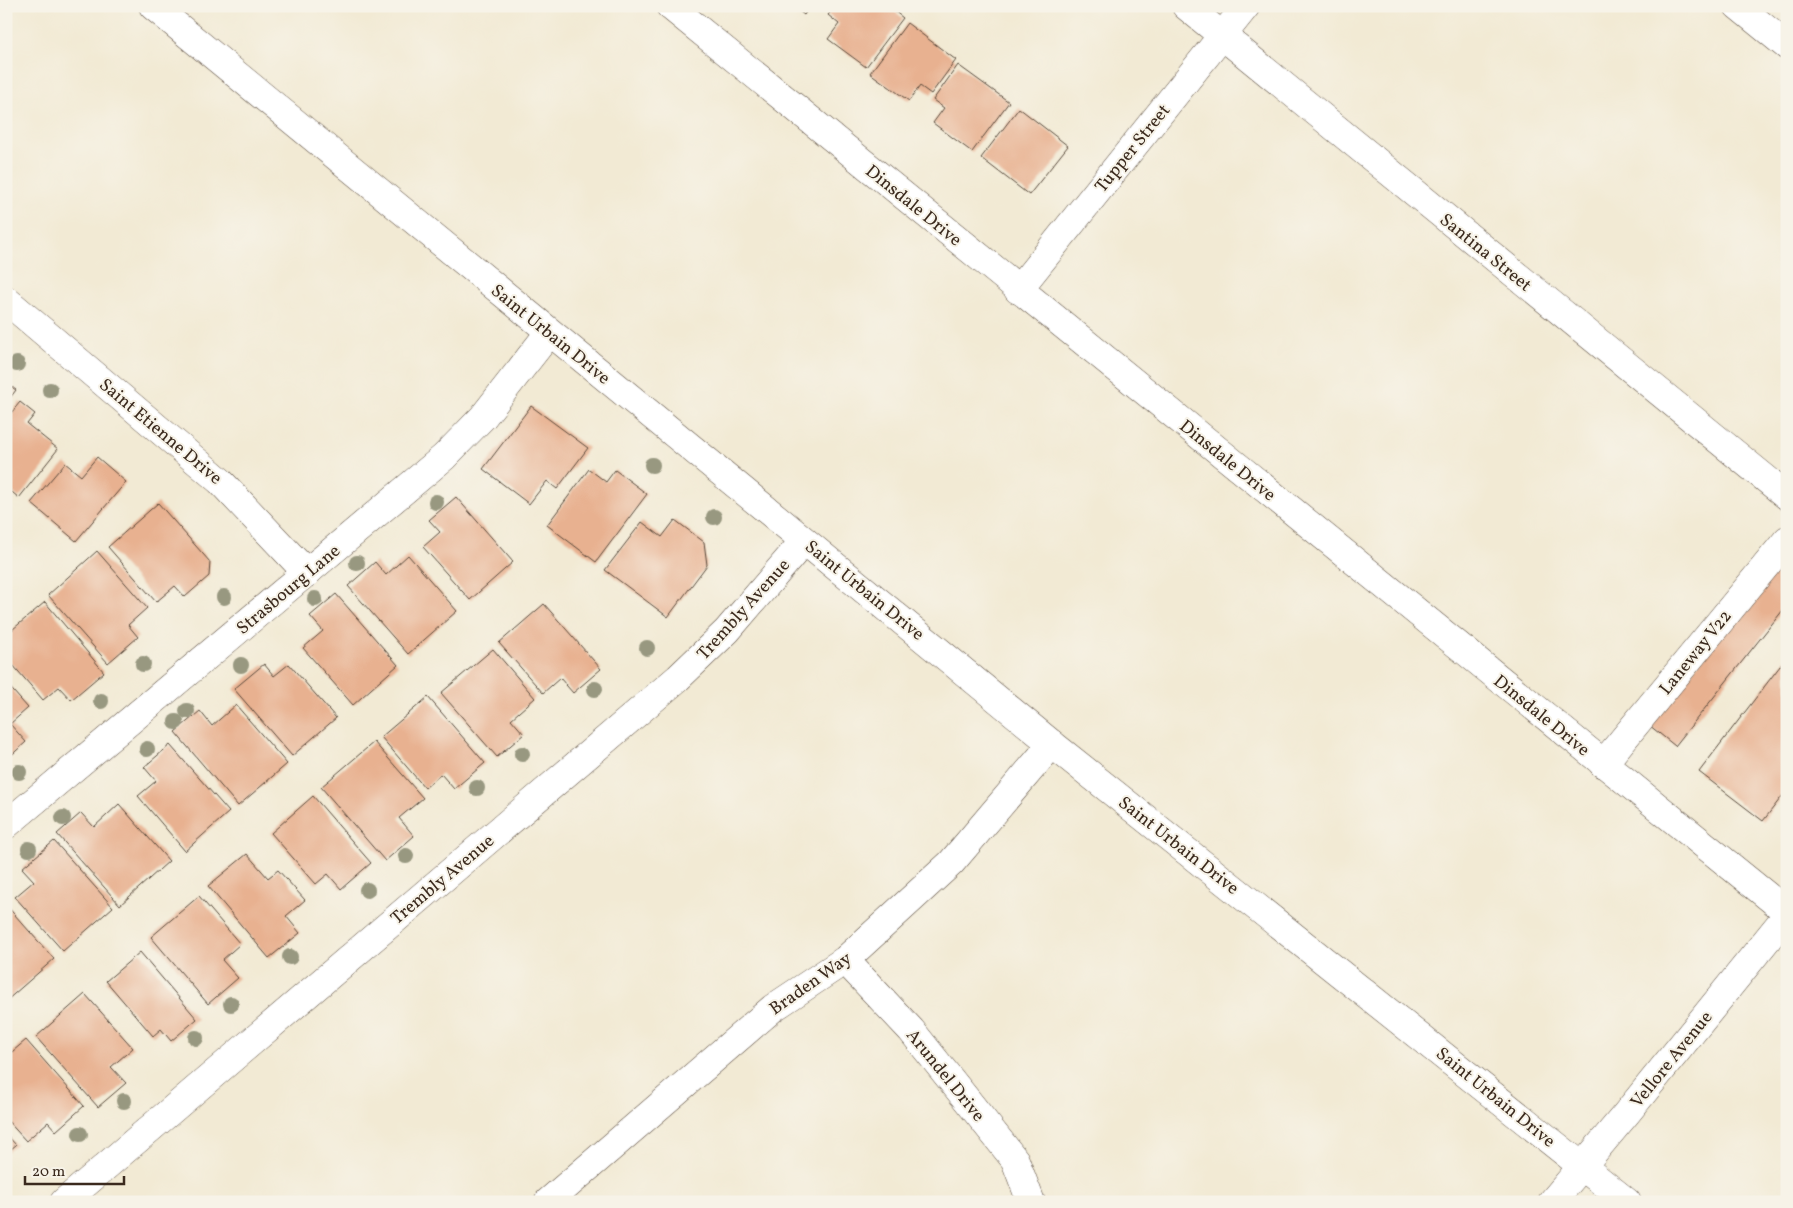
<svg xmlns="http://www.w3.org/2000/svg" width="1793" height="1208" viewBox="0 0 1793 1208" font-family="Vollkorn,serif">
<rect width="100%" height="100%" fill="#f7f3e8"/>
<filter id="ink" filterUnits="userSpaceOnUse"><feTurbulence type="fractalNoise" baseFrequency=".02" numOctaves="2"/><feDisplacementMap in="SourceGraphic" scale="10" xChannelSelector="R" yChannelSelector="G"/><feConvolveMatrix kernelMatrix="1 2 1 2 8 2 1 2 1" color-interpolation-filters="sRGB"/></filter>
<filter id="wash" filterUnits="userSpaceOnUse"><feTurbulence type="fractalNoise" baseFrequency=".0096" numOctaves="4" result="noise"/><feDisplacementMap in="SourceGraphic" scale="20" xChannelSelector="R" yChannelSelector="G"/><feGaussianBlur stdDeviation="1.12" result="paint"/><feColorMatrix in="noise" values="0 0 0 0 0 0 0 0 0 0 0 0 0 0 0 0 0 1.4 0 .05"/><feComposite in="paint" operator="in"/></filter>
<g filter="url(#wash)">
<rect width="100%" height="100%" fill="#f2ead4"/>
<g id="blocks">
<!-- building -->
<g fill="#e8b190">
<polygon points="793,6 810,6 804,15"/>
<polygon points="835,6 888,6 903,18 866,67 828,39 839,24 828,15"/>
<polygon points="907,23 956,60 931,94 920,86 909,101 870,73"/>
<polygon points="958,65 1009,102 972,152 933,123 944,108 933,100"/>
<polygon points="1019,108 1068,146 1029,195 981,158"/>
<polygon points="6,383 16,390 6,403"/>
<polygon points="20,402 35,414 27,424 58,449 19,498 6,487 6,419"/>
<polygon points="531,406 588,448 557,489 547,481 529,504 483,469"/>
<polygon points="97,457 126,482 76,541 31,503 65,463 81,476"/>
<polygon points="589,469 606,482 615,470 647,494 596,562 547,525"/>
<polygon points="456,497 513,562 470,600 423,547 440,532 429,520"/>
<polygon points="158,503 210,562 209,576 185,597 175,586 156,602 108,547"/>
<polygon points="675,520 704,542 707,565 668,617 605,570 642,522 662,537"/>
<polygon points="97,551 147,608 128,625 138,637 108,663 48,595"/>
<polygon points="1787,552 1787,605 1675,746 1649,725"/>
<polygon points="408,555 457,611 408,654 348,586 375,562 386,575"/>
<polygon points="336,594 398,665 353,705 303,648 323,631 310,616"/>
<polygon points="45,602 104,672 71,700 59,687 43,700 6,657 6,635"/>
<polygon points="544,604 601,669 573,693 560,678 543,693 499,643"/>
<polygon points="493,649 535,698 511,719 524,734 497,757 441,693"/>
<polygon points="1787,657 1787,790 1763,821 1699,772"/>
<polygon points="264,664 274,676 289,664 336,718 292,756 234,689"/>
<polygon points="6,683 28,708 10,724 26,742 6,760"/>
<polygon points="428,697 485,763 454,789 441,774 425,788 381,737"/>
<polygon points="236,705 287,764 238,806 175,732 200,711 212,726"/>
<polygon points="374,742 423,798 399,818 414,836 385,861 321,787"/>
<polygon points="170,745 229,812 185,851 138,796 156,781 144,767"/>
<polygon points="313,796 371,863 341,889 328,874 316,884 271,833"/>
<polygon points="119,804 169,861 120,905 57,834 81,813 94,827"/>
<polygon points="54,841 113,907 63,951 15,897 34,881 22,868"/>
<polygon points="247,854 268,878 278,870 305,900 286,916 300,933 269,958 208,886"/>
<polygon points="199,896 240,944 222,960 238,978 208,1004 151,937"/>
<polygon points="6,905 54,959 6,1001"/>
<polygon points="140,952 197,1019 171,1041 161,1029 153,1036 106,981"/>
<polygon points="85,994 133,1048 111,1067 126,1083 98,1107 36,1037"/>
<polygon points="26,1040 84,1106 56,1131 48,1122 26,1141 6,1119 6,1057"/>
<polygon points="6,1134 16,1145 6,1153"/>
</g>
</g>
</g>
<g filter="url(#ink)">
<use href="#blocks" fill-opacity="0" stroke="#564739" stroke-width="1"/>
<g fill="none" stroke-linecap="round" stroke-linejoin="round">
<defs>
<g id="minor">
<polyline points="153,6 1052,744 1627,1202"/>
<polyline points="670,6 1787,912"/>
<polyline points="1186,6 1787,496"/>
<polyline points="1738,6 1787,46"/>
<polyline points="1018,290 1246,6"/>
<polyline points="6,300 220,481 307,573"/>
<polyline points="1603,764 1787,540"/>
<polyline points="6,825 444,457 483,417 549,333"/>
<polyline points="845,960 911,1030 1015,1160 1031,1202"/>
<polyline points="64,1202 678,678 727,631 804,541"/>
<polyline points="548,1202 773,1008 845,960 951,863 1052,744"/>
<polyline points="1552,1202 1626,1114 1787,915"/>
</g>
</defs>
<!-- minor casing -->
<use href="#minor" stroke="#564739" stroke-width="29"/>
<!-- minor -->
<use href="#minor" stroke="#fff" stroke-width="28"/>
</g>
<!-- trees -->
<g fill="#989880">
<circle cx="17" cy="364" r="8"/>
<circle cx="50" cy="390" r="8"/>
<circle cx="652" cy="465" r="8"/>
<circle cx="436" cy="502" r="8"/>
<circle cx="714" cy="517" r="8"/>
<circle cx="357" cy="563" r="8"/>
<circle cx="224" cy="597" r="8"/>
<circle cx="315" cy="599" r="8"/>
<circle cx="647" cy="648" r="8"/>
<circle cx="143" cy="664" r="8"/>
<circle cx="241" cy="665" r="8"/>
<circle cx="595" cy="689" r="8"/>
<circle cx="101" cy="701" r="8"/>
<circle cx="187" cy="711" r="8"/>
<circle cx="176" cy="722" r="8"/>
<circle cx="147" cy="749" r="8"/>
<circle cx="522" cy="754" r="8"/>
<circle cx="19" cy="772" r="8"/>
<circle cx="477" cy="788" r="8"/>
<circle cx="63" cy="818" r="8"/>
<circle cx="29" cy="849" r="8"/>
<circle cx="406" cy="856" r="8"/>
<circle cx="367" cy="890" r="8"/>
<circle cx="290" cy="957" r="8"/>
<circle cx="231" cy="1004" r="8"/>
<circle cx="196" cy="1038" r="8"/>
<circle cx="124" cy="1101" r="8"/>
<circle cx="80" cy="1134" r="8"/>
</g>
</g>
<g text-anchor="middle" stroke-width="4" stroke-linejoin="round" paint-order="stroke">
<!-- street labels -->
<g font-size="18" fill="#3b2a1e" stroke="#f7f3e8">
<text transform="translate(1132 148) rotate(-51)" y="6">Tupper Street</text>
<text transform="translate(914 205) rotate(39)" y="6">Dinsdale Drive</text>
<text transform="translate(1486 252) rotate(39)" y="6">Santina Street</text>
<text transform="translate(551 334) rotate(39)" y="6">Saint Urbain Drive</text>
<text transform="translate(161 431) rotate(40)" y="6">Saint Etienne Drive</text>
<text transform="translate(1228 460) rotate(39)" y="6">Dinsdale Drive</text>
<text transform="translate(288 589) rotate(-40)" y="6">Strasbourg Lane</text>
<text transform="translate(865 590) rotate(39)" y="6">Saint Urbain Drive</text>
<text transform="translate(743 609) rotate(-48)" y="6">Trembly Avenue</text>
<text transform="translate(1695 652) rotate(-51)" y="6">Laneway V22</text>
<text transform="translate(1542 715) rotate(39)" y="6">Dinsdale Drive</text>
<text transform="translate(1179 845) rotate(38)" y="6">Saint Urbain Drive</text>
<text transform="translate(442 879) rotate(-40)" y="6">Trembly Avenue</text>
<text transform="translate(810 983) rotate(-35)" y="6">Braden Way</text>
<text transform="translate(1671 1059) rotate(-51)" y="6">Vellore Avenue</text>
<text transform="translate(946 1075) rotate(51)" y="6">Arundel Drive</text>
<text transform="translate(1496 1097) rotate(39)" y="6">Saint Urbain Drive</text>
</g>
</g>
<!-- margin -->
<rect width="1793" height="1208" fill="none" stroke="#f7f3e8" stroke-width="25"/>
<!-- scale -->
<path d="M25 1176v8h99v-8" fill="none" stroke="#3b2a1e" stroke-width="2.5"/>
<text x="32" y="1176" font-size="15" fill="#3b2a1e" stroke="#f7f3e8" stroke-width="4" paint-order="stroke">20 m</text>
</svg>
